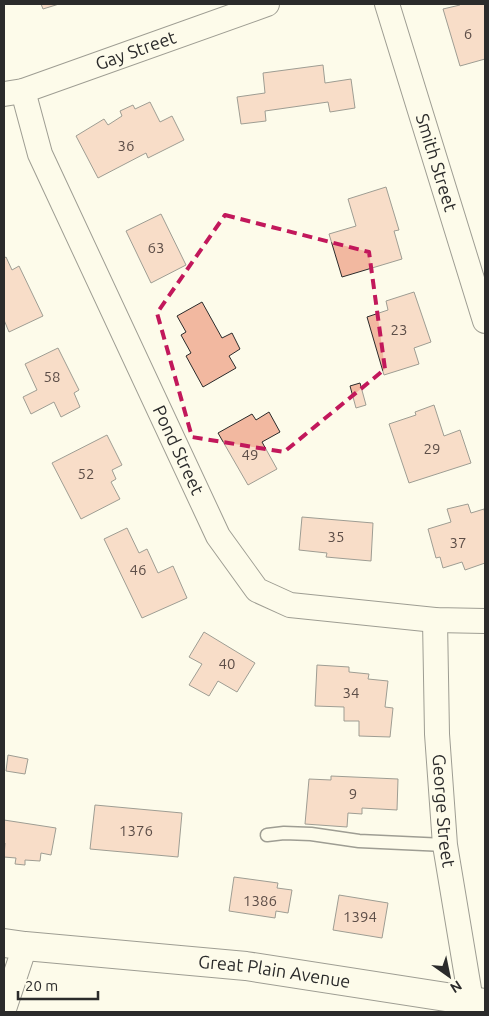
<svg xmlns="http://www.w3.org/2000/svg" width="489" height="1016" viewBox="0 0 489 1016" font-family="Ubuntu,sans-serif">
<rect width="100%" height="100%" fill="#fdfbea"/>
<!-- building -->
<g fill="#f2b8a0" stroke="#2b2b2b">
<polygon points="41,4 59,4 43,9"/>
<polygon points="460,4 485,4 485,59 460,66 443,9 460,5"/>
<polygon points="323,65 325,83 351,79 355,108 330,112 328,102 265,111 266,121 241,124 237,97 265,93 263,73"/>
<polygon points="150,102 160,122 172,116 184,140 148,158 146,153 98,178 76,136 104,119 108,125 122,116 120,111 133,105 135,109"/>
<polygon points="386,187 399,230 394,231 402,259 342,277 329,234 356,226 348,199"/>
<polygon points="161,214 186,265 151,283 126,231"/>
<polygon points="6,257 12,270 19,266 43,316 9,332 4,320 4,258"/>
<polygon points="414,292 431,342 414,348 419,364 384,375 367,317 388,310 386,301"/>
<polygon points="202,302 222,338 232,333 240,349 229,356 236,368 203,387 186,356 191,353 181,335 186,332 177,316"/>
<polygon points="58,348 79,390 74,393 80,407 61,417 54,402 31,414 23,397 37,390 25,364"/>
<polygon points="360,383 366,405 356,408 350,386"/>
<polygon points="434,405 444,436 460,430 471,463 409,483 389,424 416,415 415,412"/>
<polygon points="269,412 280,432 262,442 277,469 248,485 218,433 252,414 256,420"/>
<polygon points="107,435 122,465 112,470 116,479 111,482 120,499 81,519 52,463"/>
<polygon points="468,504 471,513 484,509 485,514 485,563 465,570 462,562 443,568 440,557 436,558 428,529 451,522 447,509"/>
<polygon points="302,517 373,523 371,561 326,557 327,553 299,550"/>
<polygon points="127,528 139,553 147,549 158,573 173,566 187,598 142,618 104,539"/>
<polygon points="204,632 255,663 237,692 218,681 209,696 189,685 202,664 189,657"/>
<polygon points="317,665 349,667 349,672 369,674 368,679 388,681 385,707 393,708 390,737 359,736 359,721 344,721 344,707 315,706"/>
<polygon points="8,755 28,759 25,774 6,771"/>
<polygon points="331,776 398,779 397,810 362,808 362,814 348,813 347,827 305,824 309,779 331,780"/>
<polygon points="95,805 182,813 178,857 90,849"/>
<polygon points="4,820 56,828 51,855 41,853 40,861 25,860 25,865 15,864 16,858 4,857 5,843 4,843"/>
<polygon points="234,877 278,883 277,888 292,890 288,913 276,911 275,918 229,911"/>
<polygon points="339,895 388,903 382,938 333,930"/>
</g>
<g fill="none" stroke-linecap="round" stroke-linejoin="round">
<defs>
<polyline id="service" points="267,835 284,833 311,834 359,841 445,845"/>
<g id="minor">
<path id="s1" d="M387,4L485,321"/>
<path id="s2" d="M23,91L40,154L218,536L257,590L290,605L435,620L485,621"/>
<path id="s3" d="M4,94L23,91L267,4"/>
<path id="s4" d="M435,620L437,734L445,845L471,1001"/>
<polyline points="4,1009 25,946"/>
</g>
<g id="primary">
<path id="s5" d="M4,943L25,946L246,966L485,1003"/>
</g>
</defs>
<!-- service casing -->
<use href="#service" stroke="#2b2b2b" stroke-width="15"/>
<!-- minor casing -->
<use href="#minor" stroke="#2b2b2b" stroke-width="26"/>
<!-- primary casing -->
<use href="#primary" stroke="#2b2b2b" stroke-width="30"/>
<!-- service -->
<use href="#service" stroke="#fdfbea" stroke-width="12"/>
<!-- minor -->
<use href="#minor" stroke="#fdfbea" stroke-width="24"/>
<!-- primary -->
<use href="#primary" stroke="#fdfbea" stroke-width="28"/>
</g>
<!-- marked area -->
<path d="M0 0H489V1016H0ZM225,215L369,252L385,369L284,452L192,437L157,313Z" fill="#fdfbea" fill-opacity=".55" fill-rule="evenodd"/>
<path fill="none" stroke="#c2185b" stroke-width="4" stroke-dasharray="10 6" stroke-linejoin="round" d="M225,215L369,252L385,369L284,452L192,437L157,313Z"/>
<g text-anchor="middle" stroke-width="4" stroke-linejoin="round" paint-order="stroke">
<!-- number labels -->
<g font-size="15" fill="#5d4e48">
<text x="468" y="39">6</text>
<text x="126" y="151">36</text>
<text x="156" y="253">63</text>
<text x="399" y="335">23</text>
<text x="52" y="382">58</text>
<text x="432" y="454">29</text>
<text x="250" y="460">49</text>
<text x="86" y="479">52</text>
<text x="336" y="542">35</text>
<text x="458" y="548">37</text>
<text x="138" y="575">46</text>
<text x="227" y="669">40</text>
<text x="351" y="698">34</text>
<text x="353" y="799">9</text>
<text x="136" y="836">1376</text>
<text x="260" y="906">1386</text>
<text x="360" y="922">1394</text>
</g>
<!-- street labels -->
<g font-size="18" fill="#2b2b2b" stroke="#fdfbea">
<text dy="6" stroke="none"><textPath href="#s3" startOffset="139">Gay Street</textPath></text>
<text dy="6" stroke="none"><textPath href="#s1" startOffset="166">Smith Street</textPath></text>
<text dy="6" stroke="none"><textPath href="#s2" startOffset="392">Pond Street</textPath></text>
<text dy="6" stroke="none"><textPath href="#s4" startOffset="191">George Street</textPath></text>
<text dy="6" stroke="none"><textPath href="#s5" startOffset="272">Great Plain Avenue</textPath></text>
</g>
</g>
<!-- border -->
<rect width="489" height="1016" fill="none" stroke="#2b2b2b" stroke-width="10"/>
<!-- north arrow -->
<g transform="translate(449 976) rotate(147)" stroke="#fdfbea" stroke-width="4" paint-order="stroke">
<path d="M0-4L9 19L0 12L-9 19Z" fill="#2b2b2b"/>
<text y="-8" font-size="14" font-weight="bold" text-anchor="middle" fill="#2b2b2b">N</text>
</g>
<!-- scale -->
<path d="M18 991v8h80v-8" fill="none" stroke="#2b2b2b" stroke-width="2.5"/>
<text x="25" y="991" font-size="15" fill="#2b2b2b" stroke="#fdfbea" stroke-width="4" paint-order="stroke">20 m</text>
</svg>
